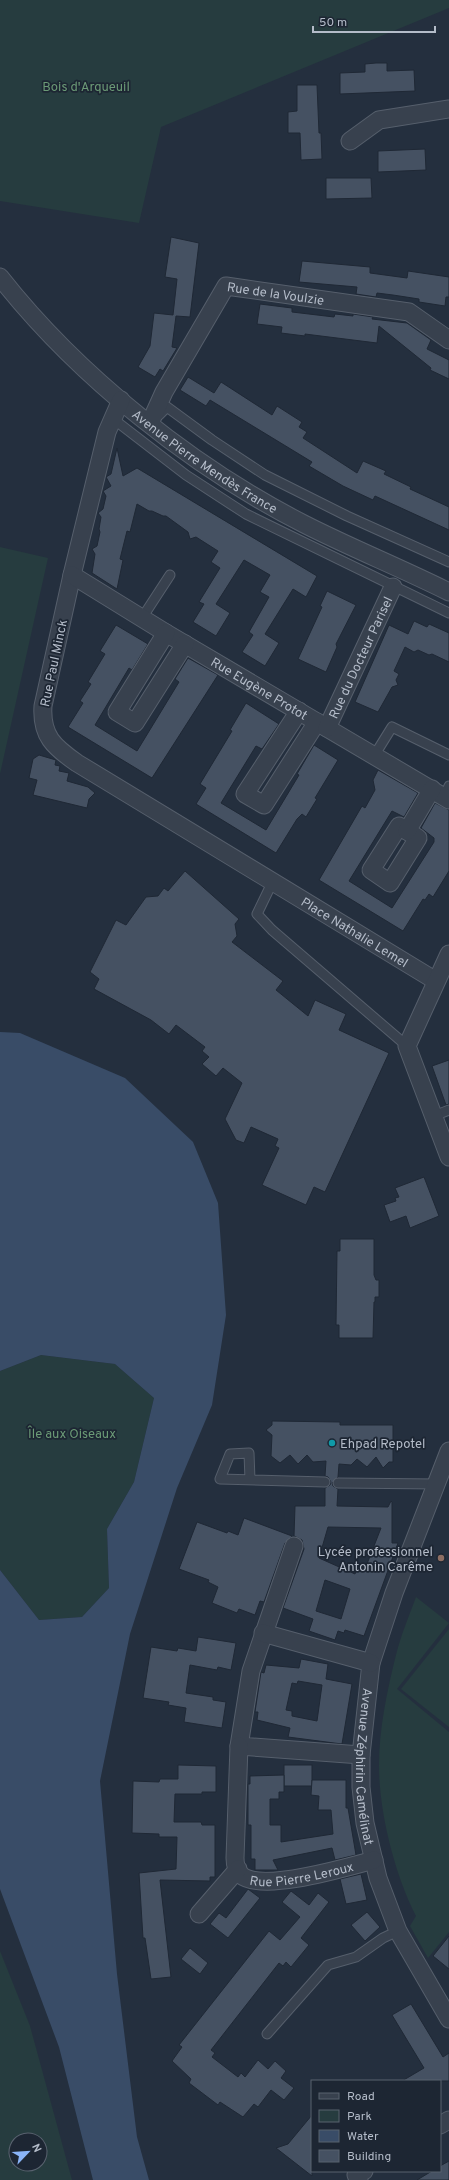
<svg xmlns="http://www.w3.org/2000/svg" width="449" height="2180" viewBox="0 0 449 2180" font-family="Overpass,sans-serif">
<rect width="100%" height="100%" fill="#242f3e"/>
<!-- green -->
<g fill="#263c3f" fill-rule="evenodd">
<polygon points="0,0 449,0 449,8 161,127 139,223 0,201"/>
<polygon points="0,547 48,558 0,774"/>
<polygon points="41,1355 115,1364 154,1398 134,1482 107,1529 109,1588 82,1617 39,1620 0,1570 0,1371"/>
<path d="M416,1597L449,1623L397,1689L449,1732V1932L428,1958L410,1926L416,1916C395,1875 379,1813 379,1766C379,1729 387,1691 396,1655C401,1635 409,1616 416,1597Z"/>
<polygon points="449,1629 449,1727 401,1689"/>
<path d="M0,1951L30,2026L72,2180H0ZM16,2140H40V2164H16Z"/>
</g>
<!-- water -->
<polygon fill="#394c67" points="0,1032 20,1033 125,1078 193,1142 218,1203 226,1315 212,1405 177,1488 130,1634 100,1781 117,1974 137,2137 149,2180 93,2180 59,2047 0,1889 0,1570 39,1620 82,1617 109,1588 107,1529 134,1482 154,1398 115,1364 41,1355 0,1371"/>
<!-- building -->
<g fill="#455162" stroke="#1f2835" fill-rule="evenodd">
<polygon points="376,63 387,63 387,71 414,70 415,91 340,94 340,73 365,72 365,64"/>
<polygon points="297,85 317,85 319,133 321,133 322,159 301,160 300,133 288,133 288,112 297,111"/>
<polygon points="425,149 426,170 378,172 378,151"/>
<polygon points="326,178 371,178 372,198 326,199"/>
<polygon points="171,237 199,243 190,317 176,316 172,347 177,348 163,371 160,369 155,377 138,367 150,346 154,313 173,315 177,279 165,277"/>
<polygon points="302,261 370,267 370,273 407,278 408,271 449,277 449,297 446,297 445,306 419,302 419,299 393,295 377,293 376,297 356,294 357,287 299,282"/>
<polygon points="260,304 292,308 292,312 334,317 335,314 353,316 353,314 373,317 372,319 407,323 431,340 427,349 449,360 449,379 430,370 431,368 379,326 377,343 305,334 305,336 281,333 282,327 257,324"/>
<polygon points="188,377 214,393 221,382 272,415 277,406 302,422 299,427 307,432 303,438 357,473 363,461 386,471 384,474 411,487 410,489 449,507 449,530 375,496 373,500 343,486 309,466 312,462 210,400 206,406 180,390"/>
<polygon points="117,448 123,476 137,468 317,576 306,597 293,589 265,634 279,643 265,666 242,652 253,635 249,632 269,597 260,592 270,575 244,560 216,604 230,613 216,636 193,622 204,604 199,602 220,568 211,562 218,551 196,537 190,539 188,532 166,516 163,516 152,511 149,511 137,504 130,532 127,531 120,559 123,560 117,589 92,573 95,554 92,549 97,546 100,532 99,529 101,517 98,513 103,509 106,496 103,491 111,486 106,477 111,474"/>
<polygon points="327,591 356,605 336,644 337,647 326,672 298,659 322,607 320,606"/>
<polygon points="414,621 427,627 429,624 449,633 449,662 432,654 429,655 418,650 414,652 405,647 394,671 399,674 396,680 398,685 392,687 378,712 355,702 389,625 408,634"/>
<polygon points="116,625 148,644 132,670 129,668 95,725 137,751 179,682 175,679 188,658 218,675 152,778 68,727 83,703 80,701 91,684 88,682 105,654 100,651"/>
<polygon points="246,703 279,724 262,749 256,746 221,803 266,830 299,775 297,774 314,745 338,760 315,798 317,799 306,817 302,814 297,819 276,853 196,804 206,788 200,784 232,731 230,730"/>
<polygon points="39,755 56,760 55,765 60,766 59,771 69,773 67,781 88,787 95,793 89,799 87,808 33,795 37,780 29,778 33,759"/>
<polygon points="378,770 418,793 404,817 392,811 349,881 392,908 434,842 434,838 421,828 435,803 449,810 449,871 433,897 429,894 425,900 423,899 403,931 319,880 362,806 365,808 375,790 373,780"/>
<polygon points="185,871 239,919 235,924 237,936 232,942 283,981 276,990 308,1016 315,1000 346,1014 339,1030 389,1053 325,1192 314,1187 306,1205 262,1185 279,1148 275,1146 278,1139 251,1127 244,1143 236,1140 225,1119 242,1083 223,1068 216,1076 202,1064 209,1057 202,1051 205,1047 176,1025 169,1034 151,1020 94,989 99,979 90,972 116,920 126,925 146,897 158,896 164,888 168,891"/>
<polygon points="449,1060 449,1104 446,1105 432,1066"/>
<polygon points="424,1177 439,1216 410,1228 406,1216 390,1222 384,1205 396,1201 395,1198 399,1197 395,1188"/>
<polygon points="340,1239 374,1239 374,1275 376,1280 379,1280 379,1297 375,1297 375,1302 374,1302 373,1338 339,1338 339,1325 336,1325 337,1251 340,1251"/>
<path d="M272,1421L340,1422V1425H393V1462H389L383,1468L376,1457L367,1467L357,1459L351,1465L339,1464L338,1477L332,1483L333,1486L338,1489L337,1506L388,1507L391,1501L392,1502V1543H398L364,1636L345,1630L344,1633L338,1631L335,1640L309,1631L313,1619L283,1608L304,1549L302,1540L294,1536L295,1506H325V1488L330,1485L331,1482L328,1477L325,1476L326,1461L313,1462L307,1455L298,1464L290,1455L280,1463L271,1456L272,1435L266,1430L272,1425ZM328,1527L381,1528L365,1569L358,1566L355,1574L319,1558ZM325,1580L350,1589L341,1619L316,1611Z"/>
<polygon points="244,1518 292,1536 285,1543 264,1602 260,1601 255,1615 239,1609 237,1613 212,1603 218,1587 208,1582 209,1580 179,1569 197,1522 227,1533 228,1531 238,1535"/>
<polygon points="198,1637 236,1643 231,1670 218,1667 217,1670 190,1665 186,1693 213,1697 213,1700 226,1702 222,1728 184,1722 186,1708 168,1705 169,1702 143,1698 151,1647 177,1651 178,1648 196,1651"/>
<path d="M301,1659L328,1664L326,1679L352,1684L342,1744L288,1737L290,1728L257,1720L258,1712H255L261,1672L264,1673L266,1665L299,1668ZM298,1681L322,1685L317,1721L292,1716V1711L286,1710L292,1683L297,1684Z"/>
<polygon points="178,1765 216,1766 216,1792 202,1792 202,1794 175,1794 174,1822 201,1822 202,1825 215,1825 215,1877 210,1877 210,1881 160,1880 171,1977 151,1979 145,1938 143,1938 139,1873 176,1869 177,1837 159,1837 159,1834 132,1833 133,1781 159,1782 160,1779 178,1779"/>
<rect x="284" y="1765" width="28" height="21"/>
<polygon points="284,1775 284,1792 279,1792 279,1799 270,1799 270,1825 281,1825 281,1842 333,1834 331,1810 318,1810 319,1796 311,1795 312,1780 346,1780 346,1808 348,1808 356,1855 335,1860 332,1848 273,1860 278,1870 255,1870 255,1859 251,1859 251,1825 248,1825 248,1784 250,1784 250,1776"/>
<polygon points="361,1874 367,1900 346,1904 340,1879"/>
<polygon points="248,1889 260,1898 228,1938 210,1924 219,1913 226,1918"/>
<polygon points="291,1891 309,1905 318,1893 329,1902 301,1938 309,1945 291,1967 286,1962 283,1966 279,1963 211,2050 215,2053 212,2057 238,2077 241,2073 245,2077 258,2060 268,2069 275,2061 286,2071 281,2078 294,2088 284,2100 271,2090 258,2107 254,2104 243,2117 220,2102 218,2105 189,2083 191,2079 172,2061 182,2047 179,2045 269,1931 280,1940 300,1917 282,1902"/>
<polygon points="367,1912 380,1927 365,1941 351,1925"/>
<polygon points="449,1936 449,1969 433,1956"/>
<polygon points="190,1948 208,1963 200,1974 181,1959"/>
<polygon points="411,2004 443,2057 449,2053 449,2081 402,2081 424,2068 392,2015"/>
<polygon points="312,2115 312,2176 276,2148 288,2144"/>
<polygon points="449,2161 449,2180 417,2180 432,2171 440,2171 440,2166"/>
</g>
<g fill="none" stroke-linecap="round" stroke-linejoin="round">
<defs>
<g id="lane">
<polyline points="159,415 167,407 212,440 265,475 347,516 449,562"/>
<polyline points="112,418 186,475 246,514 449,613"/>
<polyline points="142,618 170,575"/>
<polyline points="374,756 392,727 449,755"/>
<polyline points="444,797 449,786"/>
<polyline points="272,883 257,914 272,930 407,1046"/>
<polyline points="434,1116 449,1110"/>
<polyline points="250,1480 249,1453 230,1454 220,1479 325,1482"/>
<polyline points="338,1483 437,1484"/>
<polyline points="267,2034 328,1965 356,1957 383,1938 398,1931"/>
</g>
<g id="street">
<polyline points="350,141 379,120 449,109"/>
<path id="s1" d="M0,277C77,375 192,467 304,524C351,548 401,568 449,592"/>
<path id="s2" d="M121,400L107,432L72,575L43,706C41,736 54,747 77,763L436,981"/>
<path id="s3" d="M150,423L164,392L226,286L409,312L449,340"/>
<path id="s4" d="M72,575L166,633L449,800"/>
<polyline points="166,633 117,712 135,723 185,644"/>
<polyline points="299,711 245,794 264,805 317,722"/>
<path id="s5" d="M327,728L393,587"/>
<polygon points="399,826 418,838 390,883 371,870"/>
<polyline points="407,831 432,789"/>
<polyline points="449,954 407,1046 449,1157"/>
<path id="s6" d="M449,1451L394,1593L371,1663L361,1755V1787L365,1823L378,1878L398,1931L449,2019"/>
<polyline points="294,1546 251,1671 239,1746 361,1755"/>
<polyline points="263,1633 371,1663"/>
<path id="s7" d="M239,1746L235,1858C235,1864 236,1870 241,1875C262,1893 347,1867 374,1860"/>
<polyline points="199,1914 238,1869"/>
<polyline points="440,2125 449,2120"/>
<polyline points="359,2180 356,2175 364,2171"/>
</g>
</defs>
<!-- lane casing -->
<use href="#lane" stroke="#565f6c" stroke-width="11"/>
<!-- street casing -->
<use href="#street" stroke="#565f6c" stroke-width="19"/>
<!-- lane -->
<use href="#lane" stroke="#38414e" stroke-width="9"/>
<!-- street -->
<use href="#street" stroke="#38414e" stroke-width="17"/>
</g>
<!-- markers -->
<circle fill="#0f9aa8" stroke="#1d2633" stroke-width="1.5" cx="332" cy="1443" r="4"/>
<circle fill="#8d6e63" stroke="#1d2633" stroke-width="1.5" cx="441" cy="1558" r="4"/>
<g text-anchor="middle" stroke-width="3.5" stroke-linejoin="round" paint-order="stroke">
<!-- park labels -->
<g font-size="13" fill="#6b9a76" stroke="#1d2633">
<text x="86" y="91">Bois d'Arqueuil</text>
<text x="72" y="1438">Île aux Oiseaux</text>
</g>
<!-- street labels -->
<g font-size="13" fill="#b4bcc9" stroke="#1d2633">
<text dy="5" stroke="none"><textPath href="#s3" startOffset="207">Rue de la Voulzie</textPath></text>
<text dy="5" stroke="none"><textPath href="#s1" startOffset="277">Avenue Pierre Mendès France</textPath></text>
<text dy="5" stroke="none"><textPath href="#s5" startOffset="78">Rue du Docteur Parisel</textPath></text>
<text transform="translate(53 663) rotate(-78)" y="5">Rue Paul Minck</text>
<text dy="5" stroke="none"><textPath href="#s4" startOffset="219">Rue Eugène Protot</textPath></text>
<text dy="5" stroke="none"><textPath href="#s2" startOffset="712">Place Nathalie Lemel</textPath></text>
<text dy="5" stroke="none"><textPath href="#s6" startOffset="330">Avenue Zéphirin Camélinat</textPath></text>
<text dy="5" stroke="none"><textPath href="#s7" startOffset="193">Rue Pierre Leroux</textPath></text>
</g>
<!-- poi labels -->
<g font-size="13" fill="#b4bcc9" stroke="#1d2633" text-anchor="start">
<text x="340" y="1448">Ehpad Repotel</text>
<text x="433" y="1556" text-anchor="end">Lycée professionnel<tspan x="433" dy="15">Antonin Carême</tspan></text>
</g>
</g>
<!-- legend -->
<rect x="311" y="2080" width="130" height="92" fill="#1d2633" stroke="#59626f"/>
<rect x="319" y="2093" width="20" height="6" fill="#38414e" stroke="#59626f"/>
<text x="347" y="2100" font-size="12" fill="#b4bcc9">Road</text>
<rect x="319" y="2110" width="20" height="12" fill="#263c3f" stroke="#59626f"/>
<text x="347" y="2120" font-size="12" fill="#b4bcc9">Park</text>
<rect x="319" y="2130" width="20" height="12" fill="#394c67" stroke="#59626f"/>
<text x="347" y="2140" font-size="12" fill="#b4bcc9">Water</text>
<rect x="319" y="2150" width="20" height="12" fill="#455162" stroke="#59626f"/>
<text x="347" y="2160" font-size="12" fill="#b4bcc9">Building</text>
<!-- north arrow -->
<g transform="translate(28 2152) rotate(65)"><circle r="19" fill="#1d2633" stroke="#59626f"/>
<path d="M0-3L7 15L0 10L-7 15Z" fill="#8ab4f8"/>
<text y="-6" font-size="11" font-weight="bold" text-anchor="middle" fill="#b4bcc9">N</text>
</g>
<!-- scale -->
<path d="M313 26v6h122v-6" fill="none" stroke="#b4bcc9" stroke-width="2"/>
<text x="319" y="26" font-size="12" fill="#b4bcc9" stroke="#1d2633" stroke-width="3" paint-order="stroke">50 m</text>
</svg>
